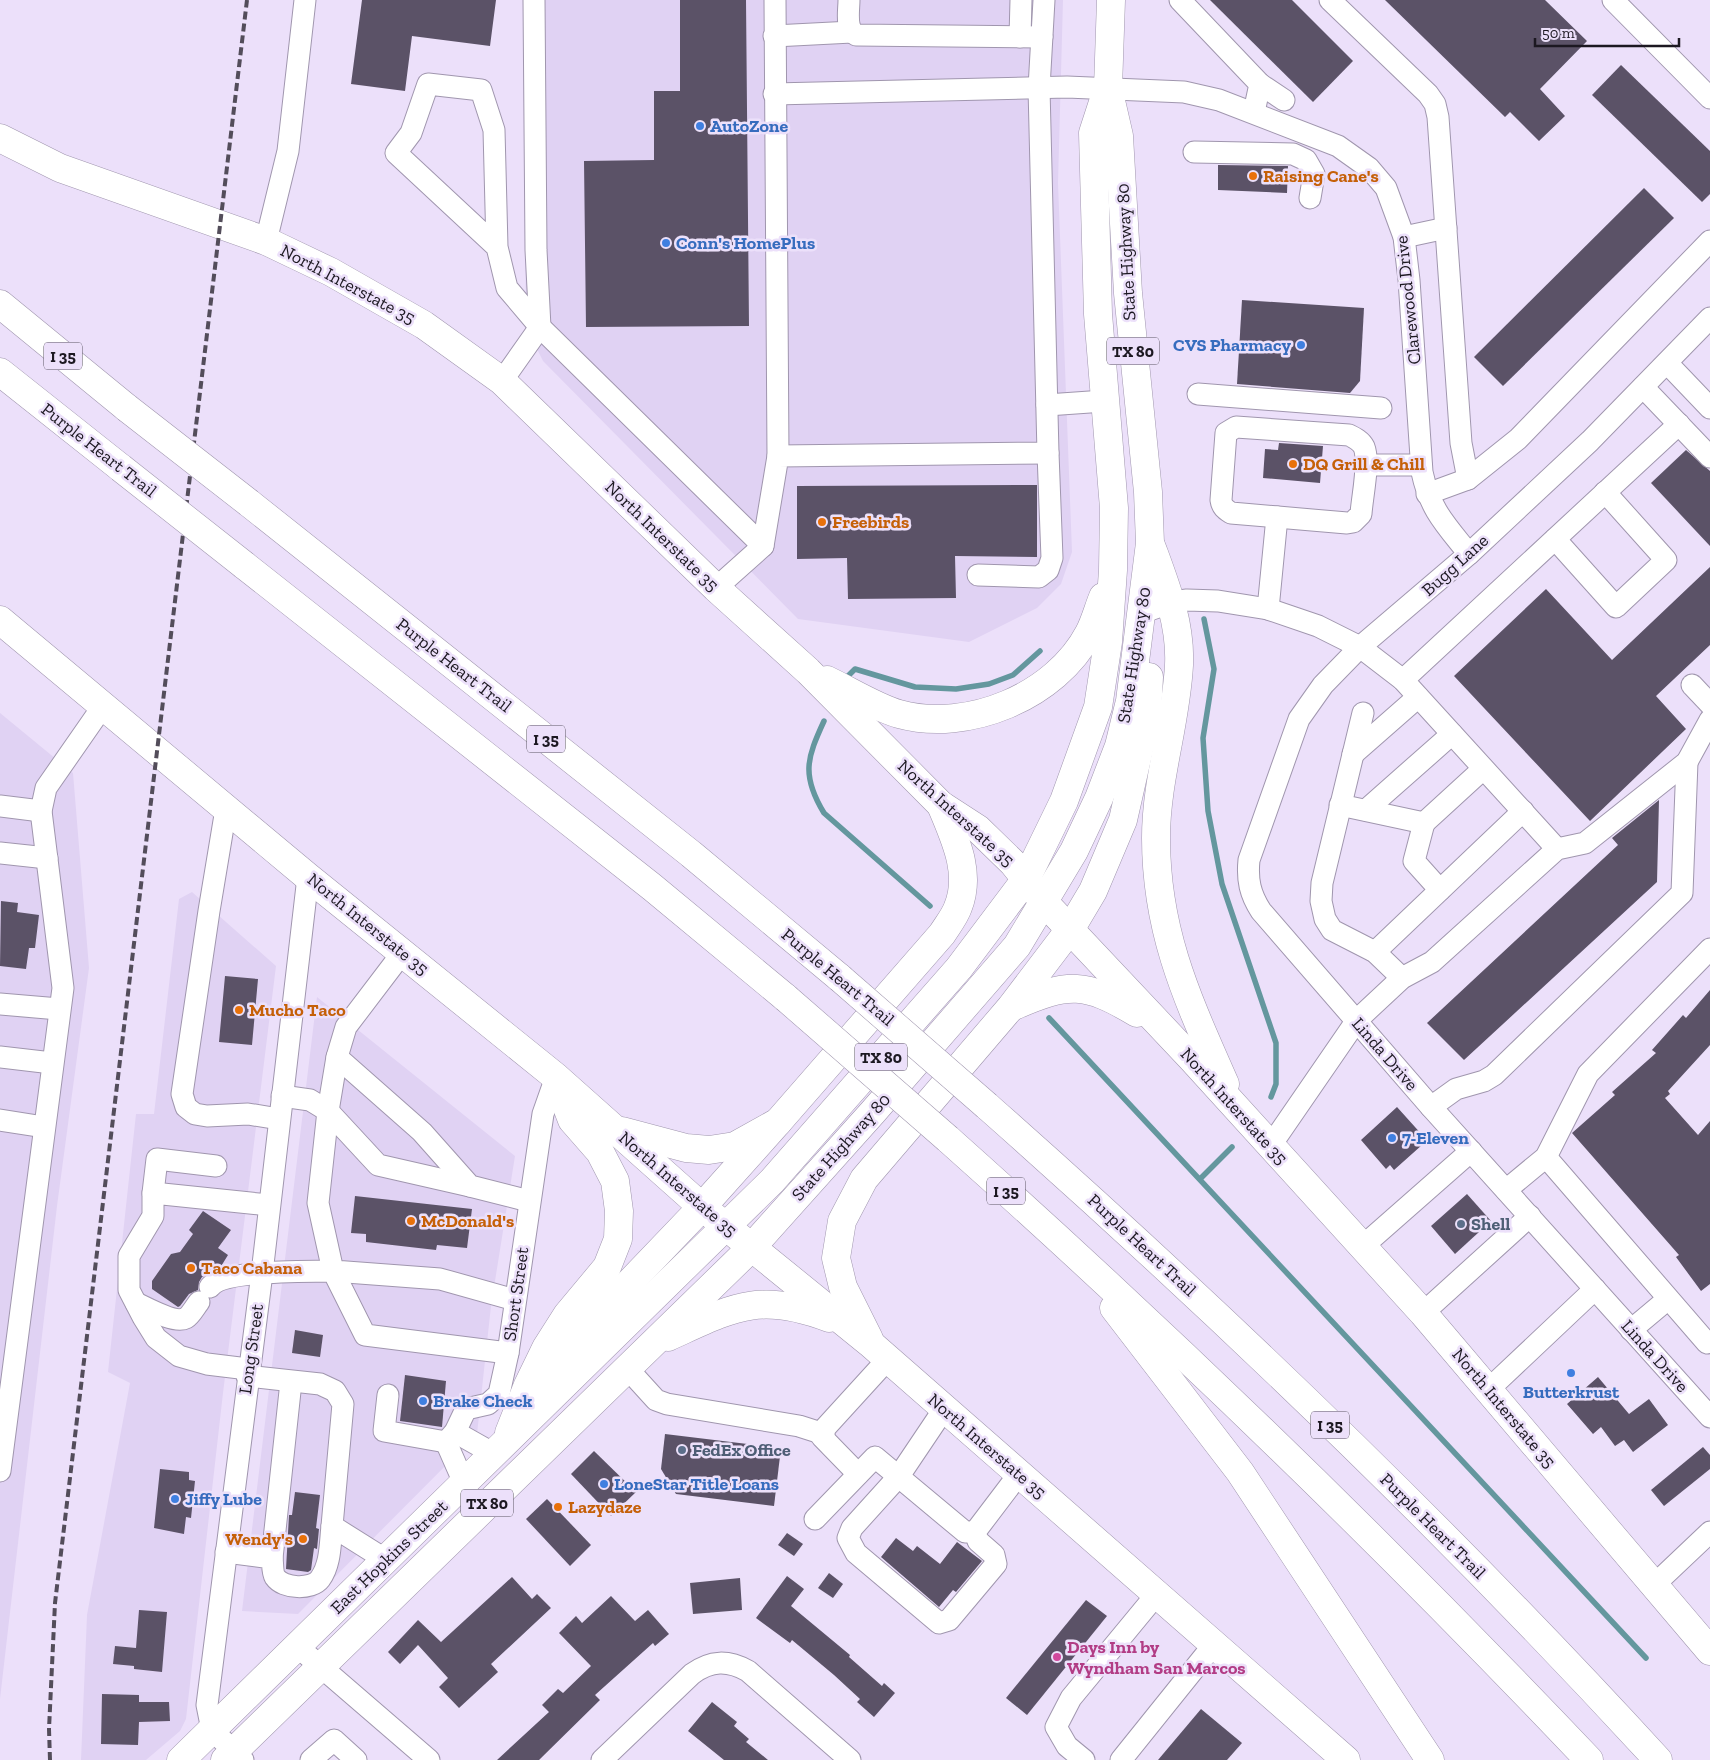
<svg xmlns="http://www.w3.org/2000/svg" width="1710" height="1760" viewBox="0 0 1710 1760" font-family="'Zilla Slab',serif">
<rect width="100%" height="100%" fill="#ece0fa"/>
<!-- built -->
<g fill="#e0d2f3">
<polygon points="523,0 1063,0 1058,183 1072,552 1061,584 1037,608 969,642 798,619 543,361 526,327"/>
<polygon points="0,713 73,773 89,968 57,1206 0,1699"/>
<polygon points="192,892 276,966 223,1393 186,1719 180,1731 146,1760 81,1760 87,1615 130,1383 108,1372 136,1114 154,1114 179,899"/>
<polygon points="317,997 515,1156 491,1306 477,1434 298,1614 242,1611"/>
</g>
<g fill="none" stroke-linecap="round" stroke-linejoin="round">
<!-- stream -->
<g stroke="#64979e" stroke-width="5.5">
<polyline points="1204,619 1214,669 1203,738 1208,811 1222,884 1276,1043 1276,1084 1271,1097"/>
<polyline points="847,677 855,669 915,687 956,689 989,684 1013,675 1040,651"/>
<path d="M824,721C807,758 801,775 824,813L930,906"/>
<polyline points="1049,1018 1646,1658"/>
<polyline points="1200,1179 1232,1147"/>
</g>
</g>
<!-- building -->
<g fill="#5b5267">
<polygon points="362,0 496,0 490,46 412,36 405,91 351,84"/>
<polygon points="680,0 746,0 749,326 586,327 584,161 654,160 654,91 680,91"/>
<polygon points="1210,0 1292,0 1353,61 1313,102"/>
<polygon points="1385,0 1545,0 1587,41 1540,89 1565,116 1539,141 1510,112 1505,117"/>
<polygon points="1621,65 1710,151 1710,194 1702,202 1592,95"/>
<polygon points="1218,165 1288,166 1287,193 1218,190"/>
<polygon points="1644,188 1674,218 1503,386 1474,357"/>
<polygon points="1242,300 1364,308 1360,381 1350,393 1237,384"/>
<polygon points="1279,443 1323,446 1320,483 1263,478 1265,449 1278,450"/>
<polygon points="1686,450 1710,471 1710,546 1651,483"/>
<polygon points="1037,485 1037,557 955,556 956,598 848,599 847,558 797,559 797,486"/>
<polygon points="1710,567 1710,645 1656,696 1686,729 1590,821 1454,676 1546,589 1612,660"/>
<polygon points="1659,800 1657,882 1464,1060 1427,1023 1618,845 1612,838"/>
<polygon points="1,901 18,903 17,912 39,915 35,948 29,948 26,969 0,966"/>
<polygon points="225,976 258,979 252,1045 219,1042"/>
<polygon points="1710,990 1710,1045 1668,1091 1670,1094 1665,1098 1698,1135 1710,1121 1710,1284 1701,1291 1676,1257 1679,1255 1572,1133 1615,1095 1612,1092 1656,1053 1652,1050 1683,1015 1686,1018"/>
<polygon points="1397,1107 1424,1137 1419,1141 1422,1145 1394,1170 1390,1165 1386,1169 1361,1140"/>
<polygon points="1467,1194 1491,1221 1455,1254 1431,1226"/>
<polygon points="355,1196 472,1209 467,1248 437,1245 436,1250 366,1242 366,1234 351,1233"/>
<polygon points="203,1211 231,1230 218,1248 228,1255 220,1268 202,1277 199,1282 198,1290 189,1294 180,1306 178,1307 152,1289 152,1281 171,1254 180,1252 193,1234 189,1230"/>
<polygon points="295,1330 323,1335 320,1357 292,1353"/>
<polygon points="405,1375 446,1381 442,1427 400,1421"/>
<polygon points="1598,1377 1629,1414 1649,1399 1668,1425 1633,1452 1624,1440 1615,1446 1601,1427 1593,1434 1567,1404"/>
<polygon points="665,1434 781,1448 774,1506 676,1494 661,1469"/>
<polygon points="1703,1447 1710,1455 1710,1469 1664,1506 1651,1490"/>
<polygon points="594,1451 636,1492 611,1516 571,1474"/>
<polygon points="160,1469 189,1472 189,1480 195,1481 191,1518 186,1517 184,1534 154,1528"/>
<polygon points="295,1492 320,1495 316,1528 319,1529 317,1549 314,1548 311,1570 308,1572 286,1569 289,1515 292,1515"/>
<polygon points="547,1499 591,1545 570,1566 526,1519"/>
<polygon points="787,1533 803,1544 794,1556 778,1545"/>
<polygon points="896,1538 913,1551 917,1546 940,1564 957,1542 982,1561 956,1592 953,1590 939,1607 881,1557"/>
<polygon points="829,1573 843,1584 833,1598 818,1588"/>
<polygon points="787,1576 804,1589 791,1606 850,1655 849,1657 882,1686 884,1683 895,1693 874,1717 857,1702 860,1699 834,1675 792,1640 790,1643 756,1618"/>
<polygon points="512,1577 532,1599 537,1594 551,1608 491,1664 498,1672 459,1708 439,1687 448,1678 418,1645 400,1664 388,1652 418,1620 441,1642"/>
<polygon points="740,1578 742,1610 693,1614 690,1583"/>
<polygon points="611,1596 635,1621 648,1610 669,1634 655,1646 653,1643 595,1695 600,1700 539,1760 497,1760 549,1712 542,1705 558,1689 563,1693 591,1666 559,1633 576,1616 582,1623"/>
<polygon points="1086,1600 1107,1616 1027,1715 1006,1698"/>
<polygon points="139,1610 167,1612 162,1672 134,1669 134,1666 113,1664 115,1646 136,1648"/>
<polygon points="102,1694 139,1695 139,1702 169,1702 170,1721 139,1722 138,1745 101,1744"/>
<polygon points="712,1702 737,1722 734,1726 749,1739 746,1742 768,1760 724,1760 688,1731"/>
<polygon points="1201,1709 1242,1743 1227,1760 1158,1760"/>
</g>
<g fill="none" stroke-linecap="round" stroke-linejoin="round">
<defs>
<g id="minor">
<polyline points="775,0 778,456"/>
<path d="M849,0C849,11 845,29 856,35L1042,37"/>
<polyline points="1180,0 1260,84 1254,112"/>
<polyline points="1330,0 1428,94 1435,104 1438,117 1461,443 1468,479"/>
<polyline points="1613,0 1710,98"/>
<polyline points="774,36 852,32"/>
<polyline points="1020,37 1021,0"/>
<polyline points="1260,84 1284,100"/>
<path d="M774,94L1067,87L1184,92L1219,100L1338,146L1369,168L1386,188L1404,237L1409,280L1422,472C1430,510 1446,525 1469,554"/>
<polyline points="1194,152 1293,154 1306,160 1314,174 1310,198"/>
<polyline points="1404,237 1446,228"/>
<polyline points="266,241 288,151 305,0"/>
<polyline points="497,247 494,130 481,90 428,84 411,133 396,153 497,247 507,288 540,327 763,546"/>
<path d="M1710,318L1590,441L1469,554L1360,647L1323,685L1299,719L1249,860C1247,880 1250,894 1261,911L1431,1107L1710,1417"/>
<polyline points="1667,363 1710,408"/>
<polyline points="502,381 540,327 536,250 534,0"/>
<polyline points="1643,387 1710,457"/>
<polyline points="1198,394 1381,408"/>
<polyline points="1047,405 1104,401"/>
<path d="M1236,427L1349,435C1355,438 1361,441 1364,447C1370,462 1362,497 1361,514L1353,522L1347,523L1231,513C1225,509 1222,507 1221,500L1226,433Z"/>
<polyline points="1365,465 1421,465"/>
<polyline points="1427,494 1468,479 1518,439 1710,241"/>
<polyline points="1555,539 1616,607 1666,560 1605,492"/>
<polyline points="978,575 1039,577 1048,570 1052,558 1048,453"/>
<polyline points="716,588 763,546 778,456 1048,453 1039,88 1044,0"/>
<polyline points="1268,609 1277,517"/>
<polyline points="1141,613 1172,602 1187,600 1218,601 1268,609 1318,626 1360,647 1403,680 1557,849"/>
<polyline points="1403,680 1679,424"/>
<polyline points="1692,685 1710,704"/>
<polyline points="1363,713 1322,883 1321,901 1325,919 1332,930 1375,952 1402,978"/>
<polyline points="1353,754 1418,697"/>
<polyline points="1340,805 1424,823 1414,861 1440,890"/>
<polyline points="0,806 41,811"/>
<polyline points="226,809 209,911 182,1094 186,1107 195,1114 207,1116 248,1114 279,1119"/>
<polyline points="1366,810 1452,734"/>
<polyline points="1424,823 1483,769"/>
<polyline points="0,853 47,858"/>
<polyline points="403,952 346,1027 337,1057 328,1111 318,1203 333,1271 440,1279 515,1300"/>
<polyline points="1375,952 1523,811"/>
<polyline points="0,1004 59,1009"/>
<polyline points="0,1057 52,1063"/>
<polyline points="337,1057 422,1132 470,1186 529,1201"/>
<polyline points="282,1096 310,1100 328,1111 378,1165 470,1186"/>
<polyline points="1431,1107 1456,1089 1484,1081 1494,1075 1682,893 1687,762"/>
<polyline points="0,1120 44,1127"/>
<polyline points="1271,1145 1357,1020 1402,978 1432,962 1557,849 1585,843 1687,762 1710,720"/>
<polyline points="1546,1157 1707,1343 1710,1341"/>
<polyline points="1506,1190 1546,1157 1588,1074 1710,949"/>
<polyline points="153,1193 157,1159 216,1166"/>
<polyline points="1363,1246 1471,1151"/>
<path d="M210,1287C224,1269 309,1272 333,1271L365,1335L508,1353"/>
<path d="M136,1303C147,1308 175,1324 186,1318C191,1315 195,1307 199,1302"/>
<polyline points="1423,1313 1530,1216"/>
<polyline points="1631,1330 1668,1299"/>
<polyline points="626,1367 656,1400 667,1404 799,1426 824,1434"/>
<polyline points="248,1369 207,1364 179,1356 156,1338 143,1317 129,1290 129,1256 153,1216 153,1193 269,1205"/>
<polyline points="247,1376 320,1384 335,1391 343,1404 332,1526"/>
<polyline points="1489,1389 1595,1289"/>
<polyline points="388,1395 384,1431 446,1442"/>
<polyline points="944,1409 899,1476 852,1528 848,1538 856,1553 939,1623 949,1620 996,1564 994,1555 978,1541 975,1532 1019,1474"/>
<polyline points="455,1432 494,1454"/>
<polyline points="0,1471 63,988 41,811 46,788 103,706"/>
<polyline points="858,1474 822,1437 825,1428 887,1360"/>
<polyline points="464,1483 446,1442 455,1432 466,1409 488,1404 499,1394 508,1353 543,1114 556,1077"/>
<polyline points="815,1519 875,1457 965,1532 975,1532"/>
<path d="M226,1552L272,1558C273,1563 272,1572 275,1577C283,1589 312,1590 320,1579C331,1564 330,1543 332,1526L386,1560"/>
<polyline points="272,1558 291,1382"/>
<polyline points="1653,1586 1710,1532"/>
<polyline points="298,1647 429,1760"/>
<polyline points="243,1760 212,1730 207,1705 262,1273 308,877"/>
<polyline points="311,1760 334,1740 356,1760"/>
<path d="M602,1760L692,1674C711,1660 728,1660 748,1671L850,1760"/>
<polyline points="1084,1760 1067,1746 1056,1727 1071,1698 1156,1595"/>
<polyline points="1121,1760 1215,1643"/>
</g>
<g id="major">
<polyline points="0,138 60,168 266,241 331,272 424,325 502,381 716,588 808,671 941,805 978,829 1013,863 1044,902 1192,1059 1423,1313 1710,1651"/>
<path d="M1152,548C1166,586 1181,624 1179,665C1176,724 1156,779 1156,838C1156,933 1188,1000 1225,1084"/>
<polyline points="0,620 308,877 556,1077 702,1207 872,1345 1346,1760"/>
<path d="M827,680C848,690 877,708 899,714C968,733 1056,696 1089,633C1095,622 1098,609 1103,597"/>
<path d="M1014,1006C1069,982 1085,982 1137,1013"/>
<path d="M622,1131L686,1148L709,1150L735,1146L778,1122L942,934C947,926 955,916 958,907C972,872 954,837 941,805"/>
<path d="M668,1337C732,1308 758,1291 829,1318"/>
<polyline points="869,1339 843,1287 836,1258 842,1221 864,1179 1011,1007 1071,928 1093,891 1123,820 1147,714 1149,677"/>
<polyline points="556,1385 566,1359 591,1323 702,1207 778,1122"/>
<polyline points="509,1433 528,1385 546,1348 567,1315 607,1267 618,1239 619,1211 615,1181 600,1152 572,1120 557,1081"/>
<polyline points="181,1760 772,1181 959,968 1026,879 1064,801 1098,707 1108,642 1113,570 1114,508 1098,314 1093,133 1107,90"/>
<polyline points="225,1760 751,1248 873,1112 1017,946 1074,851 1099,798 1119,746 1130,701 1150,543 1148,492 1128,293 1119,136 1108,88 1111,0"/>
</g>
<g id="highway">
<polyline points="0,304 127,408"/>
<polyline points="0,372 121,468"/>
<polyline points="249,503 691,854 840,978"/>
<polyline points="244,565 652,887 786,998"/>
<path d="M987,1106C1221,1313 1447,1530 1658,1760"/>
<path d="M948,1139C1170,1337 1384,1544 1589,1760"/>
<polyline points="1114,1308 1240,1472 1430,1760"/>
</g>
</defs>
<!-- minor casing -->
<use href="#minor" stroke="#a096ae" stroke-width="23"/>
<!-- major casing -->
<use href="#major" stroke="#a096ae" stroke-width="29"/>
<!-- highway casing -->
<use href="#highway" stroke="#a096ae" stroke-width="29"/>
<!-- minor -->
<use href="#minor" stroke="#fff" stroke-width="21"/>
<!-- major -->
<use href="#major" stroke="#fff" stroke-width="28"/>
<!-- highway -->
<use href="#highway" stroke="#fff" stroke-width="28"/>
<!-- rail -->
<polyline stroke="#534d5a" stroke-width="4" stroke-dasharray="8 4" stroke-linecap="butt" points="50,1760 49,1729 55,1603 247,0"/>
<defs>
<g id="highway-bridge">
<polyline points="127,408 249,503"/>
<polyline points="121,468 244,565"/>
<polyline points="840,978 987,1106"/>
<polyline points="786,998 948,1139"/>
</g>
</defs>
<!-- highway-bridge casing -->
<use href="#highway-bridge" stroke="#a096ae" stroke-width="29" stroke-linecap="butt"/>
<!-- highway-bridge -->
<use href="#highway-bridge" stroke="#fff" stroke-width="28"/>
</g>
<!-- markers -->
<g fill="#3f7fe0" stroke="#ece0fa" stroke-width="2">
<circle cx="700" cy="126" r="5"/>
<circle cx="666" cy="243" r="5"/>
<circle cx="1301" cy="345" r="5"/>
<circle cx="1392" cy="1138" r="5"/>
<circle cx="1571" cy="1373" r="5"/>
<circle cx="423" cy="1401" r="5"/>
<circle cx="604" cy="1484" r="5"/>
<circle cx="175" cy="1499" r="5"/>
</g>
<g fill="#e8710a" stroke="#ece0fa" stroke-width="2">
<circle cx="1253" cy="176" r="5"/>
<circle cx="1293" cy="464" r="5"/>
<circle cx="822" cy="522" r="5"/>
<circle cx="239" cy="1010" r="5"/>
<circle cx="411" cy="1221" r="5"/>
<circle cx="191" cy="1268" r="5"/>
<circle cx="558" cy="1507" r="5"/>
<circle cx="303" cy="1539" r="5"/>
</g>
<g fill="#5c6f8a" stroke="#ece0fa" stroke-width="2">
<circle cx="1461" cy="1224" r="5"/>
<circle cx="682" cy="1450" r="5"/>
</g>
<circle fill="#d1479c" stroke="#ece0fa" stroke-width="2" cx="1057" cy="1657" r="5"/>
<g text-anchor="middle" stroke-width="5" stroke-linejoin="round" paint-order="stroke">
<!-- shield labels -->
<g fill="#ece0fa" stroke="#5a5462" stroke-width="1">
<rect x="1107" y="337.5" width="52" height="27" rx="4"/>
<rect x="44" y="342.5" width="38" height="27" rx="4"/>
<rect x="527" y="725.5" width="38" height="27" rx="4"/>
<rect x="855" y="1043.5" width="52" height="27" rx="4"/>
<rect x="987" y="1177.5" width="38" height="27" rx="4"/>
<rect x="1311" y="1411.5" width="38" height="27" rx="4"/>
<rect x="461" y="1489.5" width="52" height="27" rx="4"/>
</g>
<g font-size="16" font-weight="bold" fill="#1c1821">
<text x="1133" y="357">TX 80</text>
<text x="63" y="362">I 35</text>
<text x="546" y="745">I 35</text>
<text x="881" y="1063">TX 80</text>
<text x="1006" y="1197">I 35</text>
<text x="1330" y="1431">I 35</text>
<text x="487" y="1509">TX 80</text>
</g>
<!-- shop labels -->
<g font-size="18" font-weight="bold" fill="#366cbe" stroke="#ece0fa" text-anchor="start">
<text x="710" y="132">AutoZone</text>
<text x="676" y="249">Conn's HomePlus</text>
<text x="1291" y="351" text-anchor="end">CVS Pharmacy</text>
<text x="1402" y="1144">7-Eleven</text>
<text x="1571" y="1398" text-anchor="middle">Butterkrust</text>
<text x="433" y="1407">Brake Check</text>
<text x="614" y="1490">LoneStar Title Loans</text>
<text x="185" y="1505">Jiffy Lube</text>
</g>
<!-- food labels -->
<g font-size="18" font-weight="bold" fill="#c56008" stroke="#ece0fa" text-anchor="start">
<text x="1263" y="182">Raising Cane's</text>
<text x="1303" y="470">DQ Grill &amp; Chill</text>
<text x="832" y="528">Freebirds</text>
<text x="249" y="1016">Mucho Taco</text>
<text x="421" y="1227">McDonald's</text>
<text x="201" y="1274">Taco Cabana</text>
<text x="568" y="1513">Lazydaze</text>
<text x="293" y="1545" text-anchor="end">Wendy's</text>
</g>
<!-- street labels -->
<g font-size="18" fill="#1c1821" stroke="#ece0fa">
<text transform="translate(1126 252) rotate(-93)" y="6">State Highway 80</text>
<text transform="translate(348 284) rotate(28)" y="6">North Interstate 35</text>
<text transform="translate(1408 300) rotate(-96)" y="6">Clarewood Drive</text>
<text transform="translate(99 450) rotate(38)" y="6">Purple Heart Trail</text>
<text transform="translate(662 536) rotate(44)" y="6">North Interstate 35</text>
<text transform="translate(1455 565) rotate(-42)" y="6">Bugg Lane</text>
<text transform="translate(1134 655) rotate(-81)" y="6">State Highway 80</text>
<text transform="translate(454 665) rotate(38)" y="6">Purple Heart Trail</text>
<text transform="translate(956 813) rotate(42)" y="6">North Interstate 35</text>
<text transform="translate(368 924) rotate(39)" y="6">North Interstate 35</text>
<text transform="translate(838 977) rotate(40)" y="6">Purple Heart Trail</text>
<text transform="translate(1385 1054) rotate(49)" y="6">Linda Drive</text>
<text transform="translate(1234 1106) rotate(48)" y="6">North Interstate 35</text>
<text transform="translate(841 1147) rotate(-48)" y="6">State Highway 80</text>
<text transform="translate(678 1184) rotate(41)" y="6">North Interstate 35</text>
<text transform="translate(1142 1245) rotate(43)" y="6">Purple Heart Trail</text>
<text transform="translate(516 1294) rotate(-82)" y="6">Short Street</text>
<text transform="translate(251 1349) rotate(-82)" y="6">Long Street</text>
<text transform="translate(1655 1356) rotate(48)" y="6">Linda Drive</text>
<text transform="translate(1504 1408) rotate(50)" y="6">North Interstate 35</text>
<text transform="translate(987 1446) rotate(41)" y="6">North Interstate 35</text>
<text transform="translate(1433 1526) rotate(45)" y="6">Purple Heart Trail</text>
<text transform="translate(389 1557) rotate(-44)" y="6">East Hopkins Street</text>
</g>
<!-- service labels -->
<g font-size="18" font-weight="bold" fill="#4e5e75" stroke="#ece0fa" text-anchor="start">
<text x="1471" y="1230">Shell</text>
<text x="692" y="1456">FedEx Office</text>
</g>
<!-- hotel labels -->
<g font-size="18" font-weight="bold" fill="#b23c85" stroke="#ece0fa" text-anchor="start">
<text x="1067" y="1653">Days Inn by<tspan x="1067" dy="21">Wyndham San Marcos</tspan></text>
</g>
</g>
<!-- scale -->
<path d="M1535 38v8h144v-8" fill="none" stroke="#1c1821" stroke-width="2.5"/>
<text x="1542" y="38" font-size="15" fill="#1c1821" stroke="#ece0fa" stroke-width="4" paint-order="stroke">50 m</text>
</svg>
